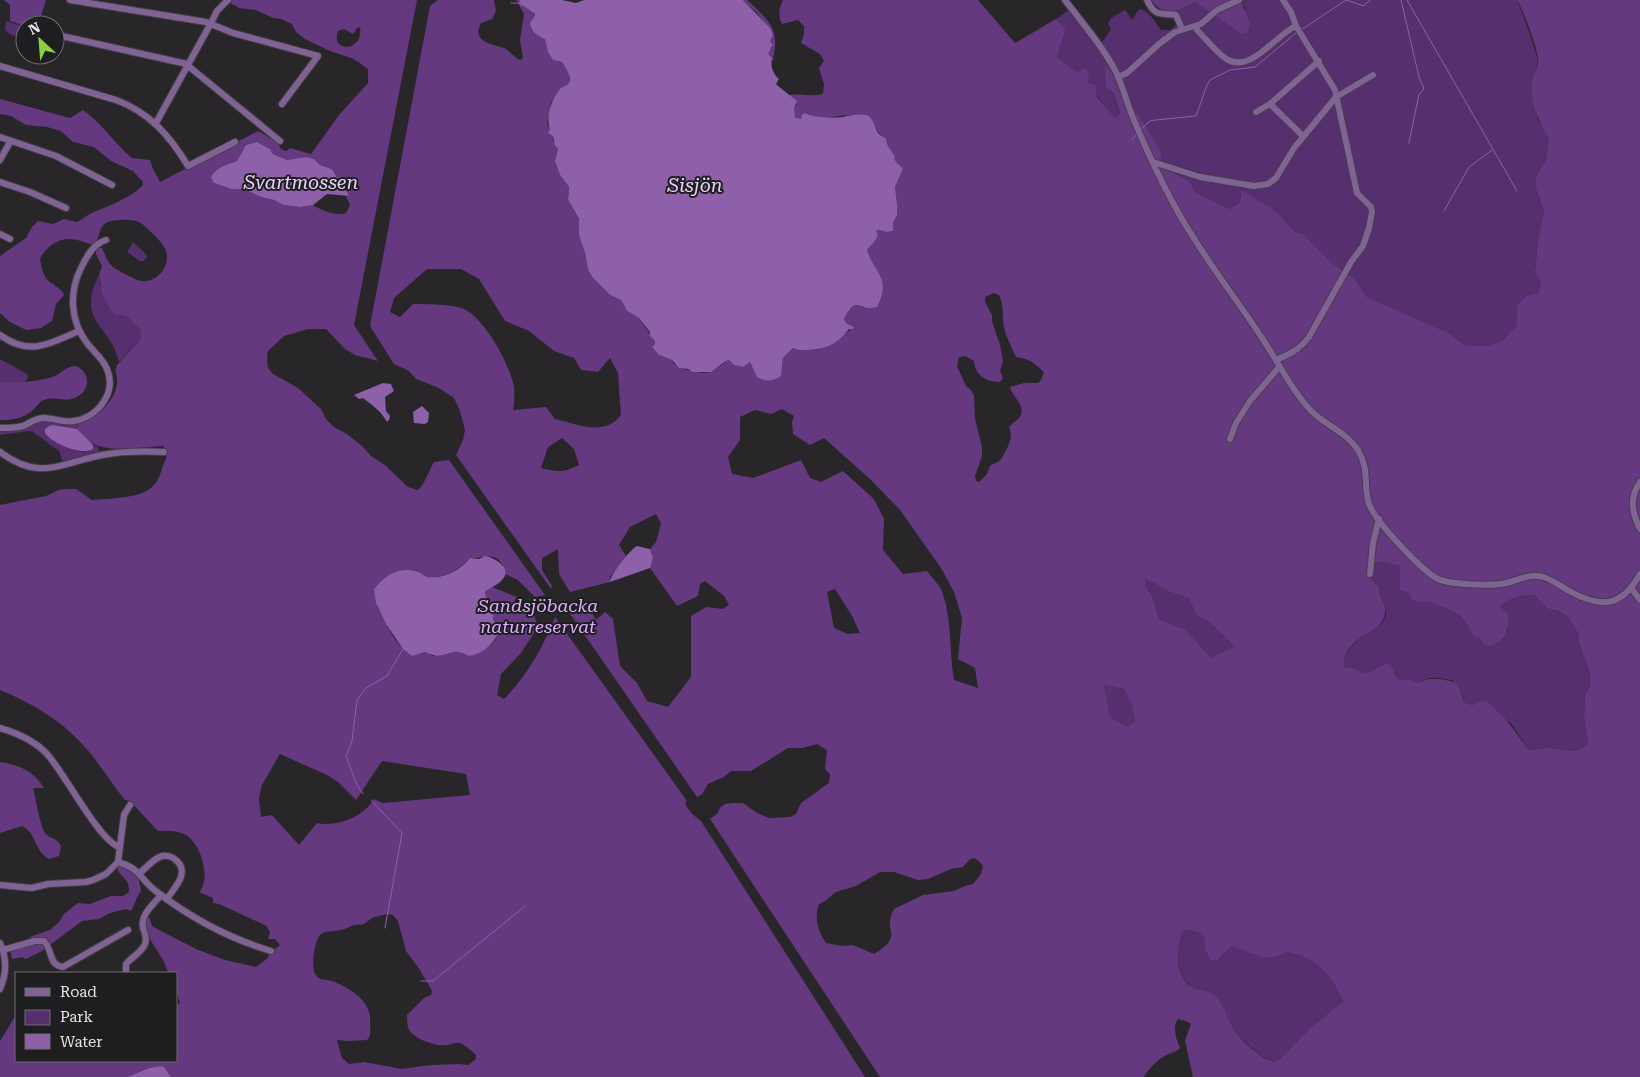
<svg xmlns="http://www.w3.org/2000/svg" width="1640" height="1077" viewBox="0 0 1640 1077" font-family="'Roboto Serif',serif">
<rect width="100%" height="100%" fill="#282629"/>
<!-- green -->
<g fill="#562f6e">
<path d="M1241,0H1517L1529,31L1538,60L1532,85L1538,120L1550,139L1546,160L1536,176V189L1544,212L1538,239L1535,270L1541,284L1538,293L1526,296L1517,325L1502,341L1485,346L1464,345L1449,333L1367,297L1355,279L1332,263L1303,234L1294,231L1277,212L1241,191L1240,202L1230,209L1195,192L1190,182L1162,165L1124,93L1106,65L1120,115L1114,119L1088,83L1057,57L1066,28L1056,19L1073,7L1100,45L1111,29L1108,24L1111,18L1125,10L1132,20L1139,9C1149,10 1155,22 1161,30H1170L1179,23L1175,11L1195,2L1226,23L1246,9Z"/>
<polygon points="6,21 25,27 25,38 11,35 5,30"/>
<polygon points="133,242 146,254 147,257 144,261 140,261 127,252"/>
<path d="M99,275L100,285L111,311L116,315L126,316L140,329L141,339L119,362C111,324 75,323 99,275Z"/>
<polygon points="0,359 27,374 28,378 25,382 16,384 0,382"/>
<path d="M45,420L60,424L82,422L77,429L59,426L53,441C65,446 80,456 93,449V445L97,446L100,453L63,463L59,451L33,432L29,431L0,435V430Z"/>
<path d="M1381,562L1400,566L1401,576L1400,581L1409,593L1454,611L1468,624L1502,640L1508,629L1500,607C1507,598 1523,595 1534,595L1548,609L1557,611L1568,617L1579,635V643L1589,671L1590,683L1589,688L1585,694L1584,717L1588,744C1575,755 1564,749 1549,748C1543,748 1535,749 1529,750L1513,726L1487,701H1481L1472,705L1464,702L1460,690L1452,680C1446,680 1437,677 1431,678C1423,679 1419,686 1411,679L1400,680L1396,676L1395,672L1363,673L1353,667L1344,668C1343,636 1378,637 1385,617C1389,603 1378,599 1379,587L1371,579L1373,563Z"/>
<polygon points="1145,578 1169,592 1189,598 1196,615 1210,623 1234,646 1211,659 1186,630 1159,619 1152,596 1145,586"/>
<polygon points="1104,685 1124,689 1132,706 1135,721 1128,727 1109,717"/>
<path d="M1188,930L1201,933L1204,937V943L1223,955L1232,945L1263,958L1277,957L1287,952C1319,958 1329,975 1345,1001L1310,1028L1281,1058L1275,1062C1263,1060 1238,1037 1231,1025C1228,1020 1227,1012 1222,1008C1210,998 1187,989 1181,974C1175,962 1179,945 1182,932Z"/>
</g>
<!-- forest -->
<g fill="#64397f" fill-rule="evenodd">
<polygon points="4,0 46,0 38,25 25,26 10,21 10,5"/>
<path d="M225,0H417L354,325L378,361L355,355L345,349L326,329H308L284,336L268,351L267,356L268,368L273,374L298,388L321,409L326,419L334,427L347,434L362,446L371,456L385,465L408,487L418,490C426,482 428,472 434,462L449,460L545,595L535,597L518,580L505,574C500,549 487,559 470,558C459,569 444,579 428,577C425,577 422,573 418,572C400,566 385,574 374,589L378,608L394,638L403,649L416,654L426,652L433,656C443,652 457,647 466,654C485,652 497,645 501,625L496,624L493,619L494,612L488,606L485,592L489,588L492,587L517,597L510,608L534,615L538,627L521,653L501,674L497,695L504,699C526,677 544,646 555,617L687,801L685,802C688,811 693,815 701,821L865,1077H171L167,1071L160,1066L127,1077H0V1041L16,1015V1061H176V1006L180,1003L176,990V973H168C164,952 142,940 146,916L150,919L152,926L159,930L196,949L225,960L256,967L268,958L269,954L280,945L275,939H268L270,933L267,926L219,904L213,903V898L199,892C212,878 200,843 186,835C177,830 168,831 158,831L130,801L125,800C110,782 99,762 83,745C61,720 30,702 0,690V505L46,496L59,490L66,489H76L92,500C107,499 142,498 152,487C159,481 161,471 164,463C167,457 169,451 163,446C134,447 95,458 77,429C80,420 99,415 107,405C112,399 118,389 117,380C117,374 114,371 117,365L141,339L140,329L126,316L116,315L111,311L102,293L99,275L102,266L96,254V249L99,248H102C105,254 107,261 111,265C115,270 122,272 127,275C132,277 136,280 141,281C157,283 171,266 166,251C164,245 158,239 154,235C149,230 143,223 136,221C129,219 112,219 106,223C97,228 102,239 92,244C87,244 83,241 77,240C61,236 49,244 40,258C41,264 42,272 46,278C51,285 61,287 64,295L56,304L52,321L41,328L26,330L10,322L0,313V256L26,238L32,227L38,221L53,224L64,219L77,222C83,219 88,214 94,212C109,206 132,197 143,185V182L133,171L111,161L94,147L73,142L61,131L47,127L26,125L11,116L0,114V99L70,118L83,110C102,123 114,143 132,158L150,160L153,169L160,182L258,131L277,142L281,149L286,151L290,148L311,154L339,115L368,83V69L354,59L330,51L305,39L296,32L292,24L281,19L273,18L256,10L239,8ZM358,27L360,28C364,51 330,54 338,31L344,29L353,34ZM257,142L270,149L273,154L287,160L306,157L314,159L320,165L332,169L341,184V190L347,191L349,196H346L350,205L346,213C336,217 321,210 313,205L300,207L283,205L274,200L261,197L244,189H231L214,183L213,174C220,165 226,165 237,161L246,145ZM280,754L327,775L338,782L356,800L382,761L466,774L470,795L383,803L374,799C364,817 337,827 317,823L299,845L272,815L261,817L259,798L262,785ZM388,914L393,915L398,921L406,951L420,970L432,991L431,995L424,998L407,1015C407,1019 407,1026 409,1030C416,1040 437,1047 448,1045C453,1044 455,1042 460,1043C465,1045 472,1051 476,1055V1059L468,1065L459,1064L430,1065L402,1069L364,1062L349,1064L342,1058L337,1040L349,1041L367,1040C372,1034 370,1029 370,1022C372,1001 350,988 332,981C326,979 319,981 315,974C311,966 314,940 321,934C327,930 337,932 344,929C350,927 355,923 362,925L374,917Z"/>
<path d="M438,0H494L496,11L492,19L481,23C471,41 491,44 504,48C509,50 513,57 520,60L523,58L520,40L524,14L517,1L515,0H520L519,3C524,7 532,11 536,16L530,23L531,29L545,38L548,51L553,60L562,62L569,74L570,83L560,90L551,103L547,123L553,136V140L558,148L555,160L560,175L569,187L568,200L579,220V235L585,253L588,270L593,278L610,295L621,300L627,311L639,318L655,341V344L652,347L659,355L672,360L673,363L683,369L702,373L709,372L722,365L726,361L729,360L734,365L743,367L750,362L758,377L768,381L776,379L782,369L783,358L793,348C798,351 802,350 809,350C831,350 837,339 854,327L846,323L844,319C854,300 858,306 878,306C891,277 874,274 867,250L875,241L878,235L876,231L879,230L887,232L893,231V223L897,215V203L895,187L901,174L899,164L894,159L888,146L887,141L878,132L871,119L859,114L823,118L812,117L804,114L801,119L794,116V109L797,104L789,95C801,93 811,97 823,94L824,84L819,68L824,61L820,54L801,43L804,35V26L798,20L782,24C778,17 779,7 783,0H978L1015,43L1056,19L1066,28L1057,57L1077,73L1085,68L1089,73L1088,83L1095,85L1097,97L1115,118L1120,114L1114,93L1106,87L1105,65L1110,70L1160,150L1162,165L1190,182L1195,192L1230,209L1240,202L1241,191L1247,193L1277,212L1294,231L1303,234L1332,263L1355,279L1367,297L1449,333L1464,345L1485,346L1502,341L1517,325V306L1526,296L1538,293L1541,284L1535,271L1538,239L1544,212L1536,189V176L1546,160L1549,139C1540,123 1530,104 1532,85C1532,76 1539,67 1538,58C1536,44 1524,12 1517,0H1640V1077H1193L1185,1041L1191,1024L1186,1021L1178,1019C1172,1027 1176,1039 1180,1048C1176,1052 1174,1052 1169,1054C1160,1057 1148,1069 1144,1077H880L710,819L717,814L720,808L725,804L732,803H743L757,813L769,818L790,817L796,814L801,803L829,783L830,774L825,769L827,750L817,744L803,748H788L751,771H731L724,777L708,784L702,794L697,797L568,611L592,613L596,620L605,612L613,619L620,666L637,683L647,701L668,707L691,677V616L706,607L723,609L729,605L724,596L705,581L700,584L698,596L677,606L650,568L653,558L650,549L656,542L661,523L656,514L630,527L619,545L626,556L610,577V582L570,592L559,574L558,549L542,558V570L552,586L551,589L456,455L463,440L465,430L460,411L454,398L439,388L416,379L409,371L394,364L370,326L430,6ZM427,269H461L479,279L505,321L529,331L554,351L574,358L581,370L598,372L610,358L618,373L621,415C604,437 578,424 555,419L546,407L513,410C514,402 515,394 514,387C510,365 486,321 466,310C456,304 425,304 413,304L400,317L390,312L394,298ZM994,293L999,295C1004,304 1002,317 1004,327C1006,337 1012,348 1016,357C1031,360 1032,361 1044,372L1041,380L1038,383H1024L1010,387C1012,397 1028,407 1019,418C1016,421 1012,423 1009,427C1010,430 1011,433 1011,436C1011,441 1003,459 998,462C995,463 992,464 990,466L987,474L979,482L976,481L975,476L982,456V447L975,419L974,395L971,390L966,386L957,366L959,357L965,356L974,361C975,376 987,382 1000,382L1003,378L1000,371L1003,361L1000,345L992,321V315L985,302V297ZM782,409L794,416L792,422L793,434L810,445L824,438L870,479L900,510L941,568L954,592L962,618L958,659L975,668L978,688L954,680C949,652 952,621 943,594C941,586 932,578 927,571L903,574L883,550L884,519L874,499L843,471L821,482L810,478L801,460L753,478L732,474L728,457L740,440V417L755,410L771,414ZM562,438L574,449L579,465C563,473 558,472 541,468L548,447ZM1381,562L1400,566V590L1409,593L1411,599C1416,602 1422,603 1427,601C1451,610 1462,611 1474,636L1480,638L1485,646C1504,645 1510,631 1508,614L1500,607C1507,598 1523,595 1534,595L1548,609L1558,611L1568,617L1579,635V643L1589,671L1590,683L1589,688L1585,694L1584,717L1588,744C1575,755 1564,749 1549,748C1543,748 1536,749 1529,750L1505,718L1487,701H1481L1472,705L1464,702C1461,696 1461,689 1457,684C1453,680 1435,678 1430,679C1422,680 1418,686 1411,679L1400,680L1396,676L1392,666L1387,663L1371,672L1364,673L1352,667L1344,668C1342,636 1378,637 1384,617C1389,603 1378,599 1379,587L1371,579L1373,563ZM1145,578L1169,592L1189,598L1196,615L1210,623L1234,646L1211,658L1186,630L1159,619L1152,596L1145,586ZM835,589L852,616L860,633L848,634L834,628L827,592ZM1104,685L1124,689L1132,706L1135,721L1128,727L1110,717ZM974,858L978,860L983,866L981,874L973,884L965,886L954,891L923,895L894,909C881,931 906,935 874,954L853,945L842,946L826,943C818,931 814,918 819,904L825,901L836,892L856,886L880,872H894L918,880L928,879L951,869L963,867L970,859ZM1188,930L1201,933L1204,937L1205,949L1211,961L1217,960L1232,946L1263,958L1277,957L1287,952C1318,958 1330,975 1344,1001L1310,1028L1281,1058L1275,1062C1262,1060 1238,1038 1232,1026C1226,1016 1224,1003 1215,996C1203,986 1189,994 1181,974C1175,962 1179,945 1182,932Z"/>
<path d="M743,0H747C773,24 781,31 771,67L772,60L767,54L772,47L770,42L772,32L757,13Z"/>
<path d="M1151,0H1241L1250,24L1248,32L1242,34L1195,2C1177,11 1166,19 1151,0Z"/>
<path d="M76,366C93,373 90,395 71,399C62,401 54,396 44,400C39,402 37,406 33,410C25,418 11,421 0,420V382C12,384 44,381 55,376C64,372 64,367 76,366Z"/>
<path d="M0,762C19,765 34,771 44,788H33C36,798 40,828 46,834C52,840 55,836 61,846L59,856L49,859C34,851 37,833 22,826L0,833Z"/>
<path d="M120,865L131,869L138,876L141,891C136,898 135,904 131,911L126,909L110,913L99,919L82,921L42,951L26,959L22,957L12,959L10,949L21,946L32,936L50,930L59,922L64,914L78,903L90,904L111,896H123L129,892C130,877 120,879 117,867Z"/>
</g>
<!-- water -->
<g fill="#8d60a9">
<path d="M520,0H562L576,3L584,0H743L770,28L773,34L770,42L773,44L768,54L772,58C770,66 773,74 779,79L776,84L778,86L797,101L794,109L795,117L801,119L802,115L805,113C813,118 834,118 843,117C850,115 859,113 866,115C875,118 874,130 880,135C882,136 884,137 886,139L888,146L895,157L894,159L903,169L895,187L897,203V215L893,223V231L887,232L879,230L876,231L878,235L875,241L867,250C875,275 891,276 878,306C862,315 858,291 844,319L846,323L854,327L853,329H849C837,344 827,349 808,350C802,350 798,351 793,348L783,358L781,376C772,382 766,382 757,377L750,362L743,367L734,365L729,360L726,361L711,372H693L688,369L679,368L672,360L659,355L652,347L655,344V341L650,336V332L639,318L627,311L621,300L610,295L593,278L588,270L585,253L579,235V219L568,200L569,187L560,175L555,161L558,148L555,146L553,136L548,133L550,129C545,116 552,99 560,89C563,85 569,87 570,80C570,74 565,67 562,62L553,60L548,52L545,39C538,36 530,31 530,23L535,16V14L519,3Z"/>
<path d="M257,142L270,149L273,154L287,160L306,157L314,159L320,165L332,169L341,184V190L347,191L349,196L327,194L313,205L300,207L283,205L274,200L261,197L244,189H231L214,183L211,177C217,166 226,165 237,161L246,145Z"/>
<path d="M383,383L391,384L394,391L385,397L386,411L390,416L389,420L387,422C382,412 372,405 363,398L359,399L354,395Z"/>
<polygon points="422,406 429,413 428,422 425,424 414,423 413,412"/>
<path d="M53,425L77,429L93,445V449C83,456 52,444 45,433V429L49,426Z"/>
<path d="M637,546L650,549L653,558L650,568L610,582C610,574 630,550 637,546Z"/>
<path d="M485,556C496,558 513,569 502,580C497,586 490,587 485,592L488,606L494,612L493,619L496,624L502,626C496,641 486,653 469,656C449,644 447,663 425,652L412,656L403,649L386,624L376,603L374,589C385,574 400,566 418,572C422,573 425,577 428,577C444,579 460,570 470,558L479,559Z"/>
<polygon points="160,1066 164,1067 171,1077 127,1077 150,1068"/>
</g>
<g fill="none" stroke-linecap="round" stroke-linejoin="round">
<!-- stream -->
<g stroke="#8d60a9" stroke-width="1">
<polyline points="1401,0 1419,77 1424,89 1419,94 1409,143"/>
<polyline points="1407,0 1517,191"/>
<polyline points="511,3 518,3 522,6"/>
<polyline points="1301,30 1346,0 1364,6 1370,0"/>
<polyline points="1141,129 1150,121 1156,120 1196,116 1207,85 1210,80 1230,70 1255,67 1296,33"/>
<polyline points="1132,140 1136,135"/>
<polyline points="1444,211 1469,167 1492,150"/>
<polyline points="363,794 356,783 346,756 352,741 357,700 366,688 387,676 403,649"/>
<polyline points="371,800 402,833 385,928"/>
<polyline points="421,981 433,981 525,906"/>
</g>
<defs>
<g id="minor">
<polyline points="70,0 206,22 233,33 318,56 282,104"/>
<path d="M1065,0C1082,23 1103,46 1116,72C1123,87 1127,104 1134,120C1151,161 1170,202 1195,240C1215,272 1239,303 1260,335C1276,358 1288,384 1306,405C1320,424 1345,430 1358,450C1370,470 1363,486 1369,504C1375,521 1422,571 1438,579C1451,585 1493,586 1507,583C1518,580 1531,573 1543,577C1553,580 1562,587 1571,592C1603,609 1622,606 1640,574"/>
<path d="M1147,0C1155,17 1160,13 1176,15L1182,29"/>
<path d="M1196,26L1197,30C1206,39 1215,51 1225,58C1250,76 1276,34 1296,26L1291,12L1283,0"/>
<polyline points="57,35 187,64"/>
<polyline points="187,65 280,141"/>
<path d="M0,66L116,100C149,112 170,136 188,166L235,142"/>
<polyline points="1118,77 1127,73 1159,44 1175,32 1201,24 1217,10 1239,0"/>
<polyline points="1270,104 1303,136"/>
<polyline points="1256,112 1270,104 1319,61"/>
<polyline points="156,123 211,23 217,11 228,0"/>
<polyline points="0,137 56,156 112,185"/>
<polyline points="0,160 10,142"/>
<polyline points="1153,162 1200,177 1254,186 1268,184 1276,178 1294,148 1336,97 1373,75"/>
<polyline points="0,182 30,192 66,208"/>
<polyline points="0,234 10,239"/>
<path d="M0,335C30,357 50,343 79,331"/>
<path d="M1276,360C1290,354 1299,350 1309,337L1351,262L1363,246L1369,228L1372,212L1371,207L1357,193L1335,90L1296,26"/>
<path d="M0,428C8,428 16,428 23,426C30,423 36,418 44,418C54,418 63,423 74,421C99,417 118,391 106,367C102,358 93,351 87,343C70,321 69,292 81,268C87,256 93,244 106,240"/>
<polyline points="1230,439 1236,423 1250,401 1280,366"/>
<path d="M0,452C40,482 60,463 102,455C123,451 143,451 164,452"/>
<path d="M1640,482C1629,498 1632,513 1640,529"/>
<polyline points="1370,574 1373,543 1379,519"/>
<polyline points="1631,588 1640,600"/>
<path d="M0,728C17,733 34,740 47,754C64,772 100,843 120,847"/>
<path d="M118,862C142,869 140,880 157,892C191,918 231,939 271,951"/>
<path d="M140,873C146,868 154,858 162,856C167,855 173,857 177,861C190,873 174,888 167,899"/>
<polyline points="0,885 32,888 48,884 86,882 93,880 106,874 118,862 124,815 130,805"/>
<path d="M0,943C7,958 7,973 0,989"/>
<path d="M3,950L35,941H44C53,950 48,965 63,967L128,930"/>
<path d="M126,973V964C132,957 142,952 145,944C147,939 145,933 143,928C140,915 153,905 161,895"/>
</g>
</defs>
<!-- minor casing -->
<use href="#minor" stroke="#424143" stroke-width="8"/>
<!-- minor -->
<use href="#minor" stroke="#806394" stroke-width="6"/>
</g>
<g text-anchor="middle" stroke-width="4" stroke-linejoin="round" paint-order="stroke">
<!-- park labels -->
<g font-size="18" font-style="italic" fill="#deaffe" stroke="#1e1d1f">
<text x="538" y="612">Sandsjöbacka<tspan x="538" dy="21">naturreservat</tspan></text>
</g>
<!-- water labels -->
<g font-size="19" font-style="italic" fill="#ead3fb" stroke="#1e1d1f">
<text x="301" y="189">Svartmossen</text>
<text x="695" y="192">Sisjön</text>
</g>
</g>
<!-- legend -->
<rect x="15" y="972" width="162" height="90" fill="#1e1d1f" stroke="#6e6d6f"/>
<rect x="25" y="988" width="25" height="8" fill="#806394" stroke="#6e6d6f"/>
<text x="60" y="997" font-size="15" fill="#e5e4e6">Road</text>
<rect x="25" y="1010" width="25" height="15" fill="#562f6e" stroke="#6e6d6f"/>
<text x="60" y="1022" font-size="15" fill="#e5e4e6">Park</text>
<rect x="25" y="1034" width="25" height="15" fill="#8d60a9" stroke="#6e6d6f"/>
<text x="60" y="1047" font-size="15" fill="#e5e4e6">Water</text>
<!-- north arrow -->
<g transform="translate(40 40) rotate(334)"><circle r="24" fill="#1e1d1f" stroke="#6e6d6f"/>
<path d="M0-4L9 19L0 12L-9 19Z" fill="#8ece43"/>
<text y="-8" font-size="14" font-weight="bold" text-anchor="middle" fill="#e5e4e6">N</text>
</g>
</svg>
